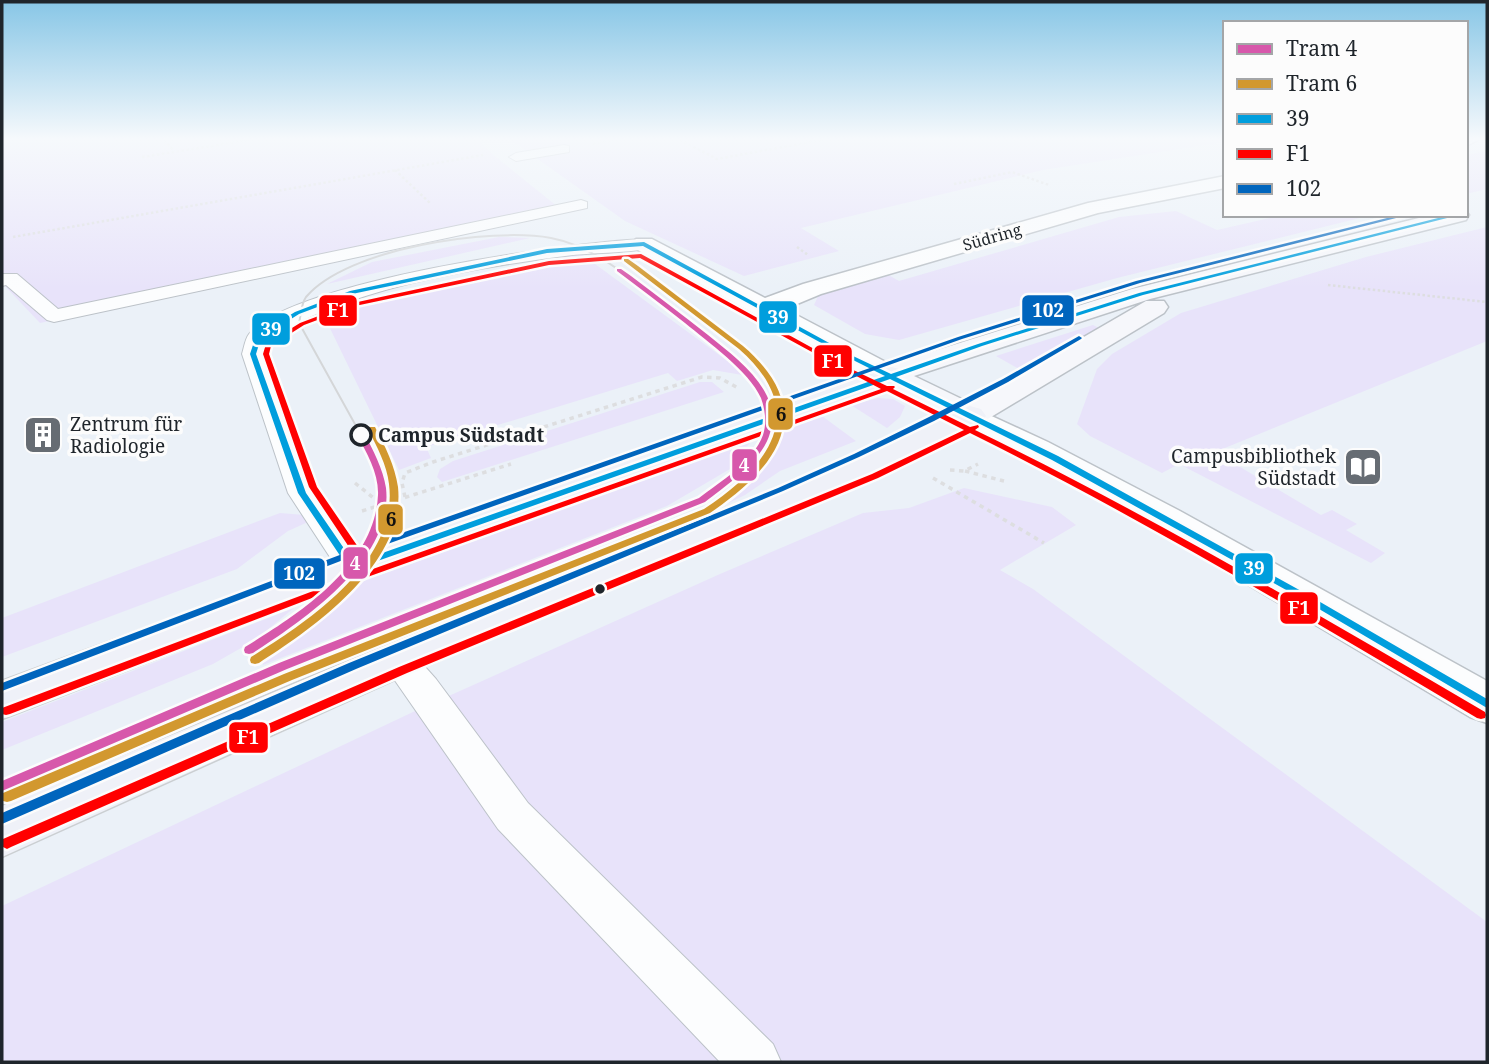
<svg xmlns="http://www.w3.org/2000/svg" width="1489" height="1064" viewBox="0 0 1489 1064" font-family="'Noto Serif',serif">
<rect width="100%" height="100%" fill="#ebf1f8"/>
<!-- green -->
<g fill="#e8e3fa">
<polygon points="2,140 479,140 491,153 563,211 40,323 2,283"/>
<polygon points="511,140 1225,140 1225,142 1043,170 801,228 839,251 744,276 625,221"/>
<polygon points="1487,151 1487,189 1466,194 1466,155"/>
<polygon points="1176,211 1217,230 1283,215 1372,215 1117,278 899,340 865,334 814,305 819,294 883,272 899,281 1119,217"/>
<polygon points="1487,227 1487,341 1215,452 1321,515 1332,510 1357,524 1346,530 1385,553 1371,563 1179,464 1162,473 1090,436 1077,424 1097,369 1112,354 1181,313 1366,257"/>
<polygon points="499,237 530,238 327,284 372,262"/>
<polygon points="580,253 748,376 713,370 677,381 668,373 426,447 431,458 399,470 323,314"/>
<polygon points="1093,325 1099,328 1024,372 996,356"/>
<polygon points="700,382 712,382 724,392 442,482 437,477 440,469 453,461"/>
<polygon points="878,398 893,399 905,406 900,417 887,428 851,405"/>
<path d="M822,416L856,441L780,471L745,495L694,520L690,517C730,496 770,477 780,429Z"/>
<path d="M752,440L730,469L667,506L263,665L261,659C297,637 327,617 353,585Z"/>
<polygon points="964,488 1052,507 1076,525 1000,570 1033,589 1487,922 1487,1062 2,1062 2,906 413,712 720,574 863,513 909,508"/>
<polygon points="280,513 304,515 308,522 288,531 237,569 2,657 2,618"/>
<polygon points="294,608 255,640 213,664 2,750 2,722"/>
</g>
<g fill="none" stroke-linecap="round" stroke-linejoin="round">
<defs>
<g id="lane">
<polygon points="564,145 569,146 569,152 516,161 509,157 516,153"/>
<polygon points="581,200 587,202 587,208 54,322 47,320 6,285 2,286 2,274 17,274 58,309"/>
<path d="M644,239L650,240L653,244L650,248C623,254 593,252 565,256C473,268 345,289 268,340L264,354L316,493L368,567L363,574L352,578L341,574L288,493L242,354C244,348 245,339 249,334C292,281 571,242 644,239Z"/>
<polygon points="398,646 410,650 436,679 528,803 773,1044 781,1062 720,1062 498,829 380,659 386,650"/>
</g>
<g id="street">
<polygon points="1466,140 1478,140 1466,146"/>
<polygon points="1225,176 1225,188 1098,213 821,294 785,309 899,369 903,375 899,381 888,384 877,381 636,249 632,244 636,239 652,239 765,298 803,284 1088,203"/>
<polygon points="970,406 1048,442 1180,511 1487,681 1487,723 1470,717 1153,528 959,423 954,416 959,409"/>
</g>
<polygon id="secondary" points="1466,211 1469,215 1466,220 1150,299 914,376 970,403 1146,301 1164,301 1168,307 1164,313 981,423 970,426 959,423 877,381 873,375 877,369 1132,289 1431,215 1466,215"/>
<g id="primary">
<polygon points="888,366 899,369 903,375 899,381 366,577 2,719 2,681 338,557"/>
<polygon points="970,406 981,409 986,416 981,423 882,472 414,671 2,857 2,806 382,647 858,458"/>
</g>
</defs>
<!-- lane casing -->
<use href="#lane" stroke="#bcc2c8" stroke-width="2"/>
<!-- street casing -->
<use href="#street" stroke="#bcc2c8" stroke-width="3"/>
<!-- secondary casing -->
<use href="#secondary" stroke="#bcc2c8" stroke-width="3"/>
<!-- primary casing -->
<use href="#primary" stroke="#cbcfd2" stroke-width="3"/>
<!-- path-far1 -->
<g stroke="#dddee0" stroke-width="2.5" stroke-dasharray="2.5 2.5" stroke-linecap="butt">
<polyline points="164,140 174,151"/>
<polyline points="680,140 717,159 821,140"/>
<polyline points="593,144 613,140"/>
<polyline points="142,157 249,140"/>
<polyline points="395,170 430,203"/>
<polyline points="954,184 1012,172 1049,185"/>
<polyline points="13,237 483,155"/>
<polyline points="797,247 808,255"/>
<polyline points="1328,285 1487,302"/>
</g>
<!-- path -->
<g stroke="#dddee0" stroke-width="3.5" stroke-dasharray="4.5 4.5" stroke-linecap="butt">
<polyline points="950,470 964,471 978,464"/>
<polyline points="965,471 1004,481"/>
<polyline points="933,478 1044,543"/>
<polyline points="355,483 381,504"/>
<polyline points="405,497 402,483 405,473 433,462 702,377 720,378 738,388"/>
<polyline points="362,511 511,464"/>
</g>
<!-- lane -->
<use href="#lane" fill="#fcfdfe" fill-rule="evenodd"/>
<!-- street -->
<use href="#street" fill="#fcfdfe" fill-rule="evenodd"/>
<!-- secondary -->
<use href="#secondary" fill="#f6f7fb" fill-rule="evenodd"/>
<!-- primary -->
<use href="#primary" fill="#eff1f8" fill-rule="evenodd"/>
<!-- tram -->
<path stroke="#d4d6d8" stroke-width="2" d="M361,435L299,323C301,315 301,304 306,297C347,248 491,227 551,238C577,243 598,255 619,270"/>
<defs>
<path id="bus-1" d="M1450,215H1459L1143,295L982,346L896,377L1058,456L1303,592L1487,699V708L1297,596L1052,460L890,379L355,569H349L298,493L250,354L256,336L295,312L350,291L547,249L644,242L853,356L891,374L978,344L1139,293ZM643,246L849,358L885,376L354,563L306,493L256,354L261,338L299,314L352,294L547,253Z"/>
<path id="bus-2" d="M641,254L847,367L887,386H894L895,387L893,389L970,427L978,425L979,427L975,430C1150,515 1317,614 1485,712L1486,715L1485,718L1481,719L1477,718C1310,619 1143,519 970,433L878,478L407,673L11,847L7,849L3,847V839L399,667L872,474L964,430L887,391L359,580L10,714L6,715L2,714V708L353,576L881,389L843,369L640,258L549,265L355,306L304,325L271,346L269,354L317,487L367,560L365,562H359L309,487L263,354L266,344L300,323L353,303L549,261Z"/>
<g id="bus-3">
<polygon points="1399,215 1408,215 1140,283 962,339 351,557 2,691 2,683 345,553 958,337 1136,281"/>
<polygon points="1079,336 1082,338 1081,339 1008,382 934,421 859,457 783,491 356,669 2,824 2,813 349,663 778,488 854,454 929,417 1003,379"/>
</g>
</defs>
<!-- bus-1 casing -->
<use href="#bus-1" stroke="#fcfcfc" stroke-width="5"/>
<!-- bus-2 casing -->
<use href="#bus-2" stroke="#fcfcfc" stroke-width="5"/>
<!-- bus-3 casing -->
<use href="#bus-3" stroke="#fcfcfc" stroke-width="5"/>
<!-- bus-1 -->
<use href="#bus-1" fill="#009edd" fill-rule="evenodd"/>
<!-- bus-2 -->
<use href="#bus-2" fill="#f00" fill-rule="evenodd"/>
<!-- bus-3 -->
<use href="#bus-3" fill="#0065bd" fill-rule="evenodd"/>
<defs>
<g id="tram-1">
<path d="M617,269H621L631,276C657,296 683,315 708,335C729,352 755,371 767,396C773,408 774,421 770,433C763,460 727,485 705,502L287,669L2,791V781L279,663L699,498C720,482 754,461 763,435C767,423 765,409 761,398C749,371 708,342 685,323C663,306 640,288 617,271Z"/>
<path d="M358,433H364C373,450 383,469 386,488C394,559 304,620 253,653L249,654L245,653L244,650L245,647C299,614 375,565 378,495C379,474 367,453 357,435Z"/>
</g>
<g id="tram-2">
<path d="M624,259H628L638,266L743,346C819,411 778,467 710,513L292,680L11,801L7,802L3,801V793L284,674L704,509C769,466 811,412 739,349L624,261Z"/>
<path d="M369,427H375C385,446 395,466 398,487C406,563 315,627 259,663L255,664L251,663L250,660L251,657C308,622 399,561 389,484C387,465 377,447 368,429Z"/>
</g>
</defs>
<!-- tram-1 casing -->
<use href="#tram-1" stroke="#fcfcfc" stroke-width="5"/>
<!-- tram-2 casing -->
<use href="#tram-2" stroke="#fcfcfc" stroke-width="5"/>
<!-- tram-1 -->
<use href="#tram-1" fill="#d758ab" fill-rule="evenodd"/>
<!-- tram-2 -->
<use href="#tram-2" fill="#d2982f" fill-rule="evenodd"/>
</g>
<!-- sky -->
<linearGradient id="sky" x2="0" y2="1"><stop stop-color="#87c6e6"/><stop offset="0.48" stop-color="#f6f9fc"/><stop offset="1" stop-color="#f6f9fc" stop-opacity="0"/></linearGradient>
<rect width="1489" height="289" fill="url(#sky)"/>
<!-- icons -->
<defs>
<symbol id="building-square" viewBox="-11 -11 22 22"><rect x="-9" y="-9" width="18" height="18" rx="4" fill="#666c73" stroke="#fcfcfc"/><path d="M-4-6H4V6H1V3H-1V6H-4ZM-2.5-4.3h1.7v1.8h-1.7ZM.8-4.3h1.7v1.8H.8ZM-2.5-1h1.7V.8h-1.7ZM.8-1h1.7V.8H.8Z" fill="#fff"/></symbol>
<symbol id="library-square" viewBox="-11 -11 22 22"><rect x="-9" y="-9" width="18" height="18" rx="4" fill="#666c73" stroke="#fcfcfc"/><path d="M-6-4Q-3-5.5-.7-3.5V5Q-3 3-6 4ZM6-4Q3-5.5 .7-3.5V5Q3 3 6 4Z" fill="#fff"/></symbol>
</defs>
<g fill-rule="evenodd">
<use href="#building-square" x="21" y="413" width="44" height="44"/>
<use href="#library-square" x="1341" y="445" width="44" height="44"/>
</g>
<!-- markers -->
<circle fill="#fcfcfc" stroke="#1f252b" stroke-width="3.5" cx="361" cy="435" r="10"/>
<circle fill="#1f252b" stroke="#fcfcfc" stroke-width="2.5" cx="600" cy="589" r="6"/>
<g text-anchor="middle" stroke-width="7" stroke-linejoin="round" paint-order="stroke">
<!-- far-street labels -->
<g font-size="16" fill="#1f252b" stroke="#fcfcfc">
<text transform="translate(992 237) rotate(-16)" y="6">Südring</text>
</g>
<!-- poi labels -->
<g font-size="19" fill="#1f252b" stroke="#fcfcfc" text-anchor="start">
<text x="70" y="431">Zentrum für<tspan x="70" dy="22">Radiologie</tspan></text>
<text x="1336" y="463" text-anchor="end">Campusbibliothek<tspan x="1336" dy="22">Südstadt</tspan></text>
</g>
<!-- stop labels -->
<g font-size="19" font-weight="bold" fill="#1f252b" stroke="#fcfcfc" text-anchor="start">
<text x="378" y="442">Campus Südstadt</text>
</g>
</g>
<g stroke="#fcfcfc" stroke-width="2.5">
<rect x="1021" y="294" width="54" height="33" rx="7" fill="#0065bd"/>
<rect x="318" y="294" width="40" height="33" rx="7" fill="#f00"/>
<rect x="758" y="300" width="40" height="34" rx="7" fill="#009edd"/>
<rect x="251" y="312" width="40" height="34" rx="7" fill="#009edd"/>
<rect x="813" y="344" width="40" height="34" rx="7" fill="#f00"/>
<rect x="767" y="397" width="27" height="34" rx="7" fill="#d2982f"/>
<rect x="731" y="448" width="27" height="34" rx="7" fill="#d758ab"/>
<rect x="377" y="503" width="27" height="33" rx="7" fill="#d2982f"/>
<rect x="342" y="546" width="27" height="34" rx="7" fill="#d758ab"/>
<rect x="1234" y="552" width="40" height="33" rx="7" fill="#009edd"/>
<rect x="273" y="557" width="53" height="33" rx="7" fill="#0065bd"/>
<rect x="1279" y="591" width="40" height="34" rx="7" fill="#f00"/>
<rect x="228" y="721" width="41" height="33" rx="7" fill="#f00"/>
</g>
<g font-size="19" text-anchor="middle" font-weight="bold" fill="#fff">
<text x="1048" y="317">102</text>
<text x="338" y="317">F1</text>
<text x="778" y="324">39</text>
<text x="271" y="336">39</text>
<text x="833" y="368">F1</text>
<text x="744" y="472">4</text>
<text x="355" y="570">4</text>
<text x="1254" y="575">39</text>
<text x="299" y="580">102</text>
<text x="1299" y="615">F1</text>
<text x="248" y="744">F1</text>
</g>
<g font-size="19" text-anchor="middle" font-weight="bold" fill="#111">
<text x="781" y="421">6</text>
<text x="391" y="526">6</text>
</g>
<!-- border -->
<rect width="1489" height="1064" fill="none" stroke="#1f252b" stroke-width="7"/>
<!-- legend -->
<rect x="1223" y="21" width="245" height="196" fill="#fcfcfc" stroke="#a4a6a8" stroke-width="2"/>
<rect x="1237" y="44" width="35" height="10" fill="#d758ab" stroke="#a4a6a8" stroke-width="2"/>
<text x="1286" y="56" font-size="21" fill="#1f252b">Tram 4</text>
<rect x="1237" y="79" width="35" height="10" fill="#d2982f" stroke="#a4a6a8" stroke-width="2"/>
<text x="1286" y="91" font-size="21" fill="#1f252b">Tram 6</text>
<rect x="1237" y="114" width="35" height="10" fill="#009edd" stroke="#a4a6a8" stroke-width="2"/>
<text x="1286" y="126" font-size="21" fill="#1f252b">39</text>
<rect x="1237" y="149" width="35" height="10" fill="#ff0000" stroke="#a4a6a8" stroke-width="2"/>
<text x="1286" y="161" font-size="21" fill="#1f252b">F1</text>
<rect x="1237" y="184" width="35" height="10" fill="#0065bd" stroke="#a4a6a8" stroke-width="2"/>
<text x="1286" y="196" font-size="21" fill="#1f252b">102</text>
</svg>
